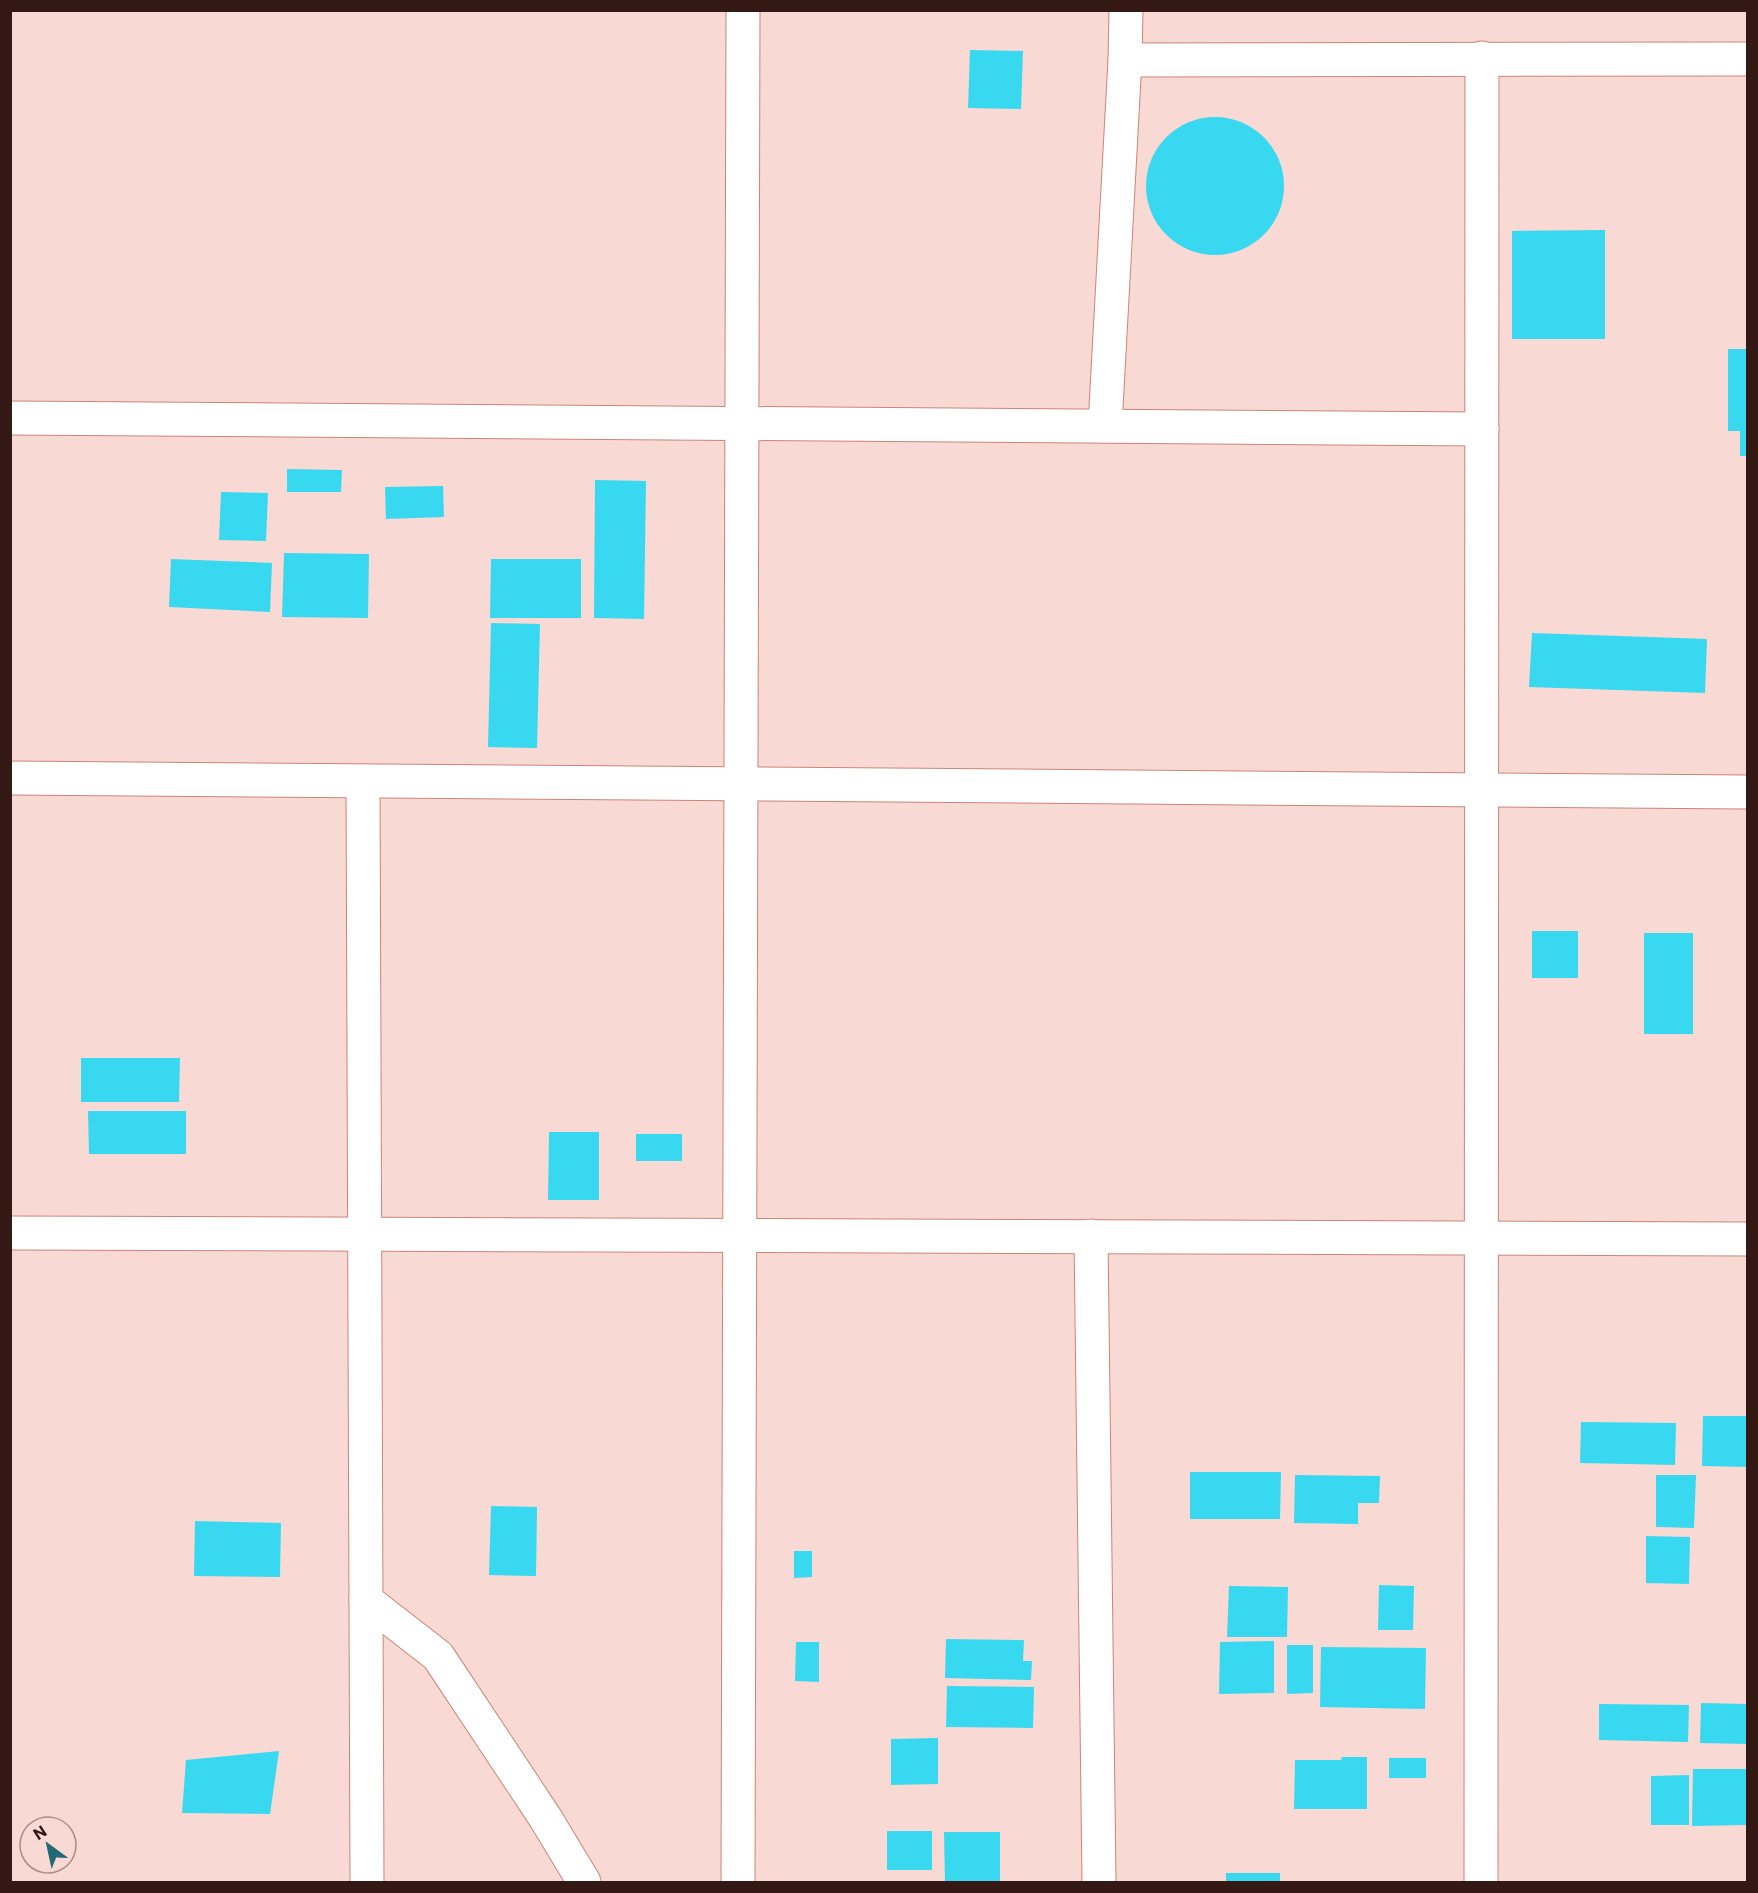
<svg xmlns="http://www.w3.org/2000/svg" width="1758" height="1893" viewBox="0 0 1758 1893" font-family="Commissioner,sans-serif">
<rect width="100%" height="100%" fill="#f9d9d3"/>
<!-- building -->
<g fill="#38d9f0">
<polygon points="970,50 1023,51 1021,109 968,108"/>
<circle cx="1215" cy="186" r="69"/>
<polygon points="1605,230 1605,339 1512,339 1512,231"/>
<polygon points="1728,349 1748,349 1748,456 1740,456 1740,431 1728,431"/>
<polygon points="287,469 342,470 341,492 287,492"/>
<polygon points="595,480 646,481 644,619 594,618"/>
<polygon points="443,486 444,517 386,519 385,487"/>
<polygon points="221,492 268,493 266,541 219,540"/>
<polygon points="284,553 369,554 368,618 282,617"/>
<polygon points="171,559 272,563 270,612 169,607"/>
<polygon points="491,559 581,559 581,618 490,618"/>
<polygon points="491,623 540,624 537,748 488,747"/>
<polygon points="1532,633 1707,639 1705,693 1529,687"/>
<rect x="1532" y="931" width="46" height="47"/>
<rect x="1644" y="933" width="49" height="101"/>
<polygon points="81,1058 180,1058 179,1102 81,1102"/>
<polygon points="88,1111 186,1111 186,1154 89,1154"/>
<polygon points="549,1132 599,1132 599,1200 548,1200"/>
<rect x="636" y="1134" width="46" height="27"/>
<polygon points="1703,1416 1748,1416 1748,1467 1702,1466"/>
<polygon points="1581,1422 1676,1423 1675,1465 1580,1463"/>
<polygon points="1190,1472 1281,1472 1280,1519 1190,1519"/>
<polygon points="1295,1475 1380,1476 1379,1503 1358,1503 1358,1524 1294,1523"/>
<polygon points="1656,1475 1696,1475 1694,1528 1656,1527"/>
<polygon points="491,1506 537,1507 536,1576 489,1575"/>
<polygon points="195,1521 281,1523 280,1577 194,1576"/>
<polygon points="1646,1536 1690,1537 1689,1584 1646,1583"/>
<polygon points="794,1551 812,1551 812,1577 794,1578"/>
<polygon points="1379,1585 1414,1586 1413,1630 1378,1630"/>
<polygon points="1229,1586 1288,1587 1287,1637 1227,1637"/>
<polygon points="946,1639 1024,1640 1023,1661 1032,1661 1031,1680 945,1678"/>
<polygon points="1274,1641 1274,1693 1219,1694 1220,1642"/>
<polygon points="796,1642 819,1642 819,1682 795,1681"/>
<polygon points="1287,1645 1313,1645 1313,1693 1287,1694"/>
<polygon points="1321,1647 1426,1648 1425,1709 1320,1707"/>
<polygon points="947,1686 1034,1687 1033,1728 946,1727"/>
<polygon points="1701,1703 1748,1704 1748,1744 1700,1743"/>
<polygon points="1599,1704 1689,1705 1688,1742 1599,1740"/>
<polygon points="938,1738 938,1784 891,1785 891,1739"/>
<polygon points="279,1751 270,1814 182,1813 186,1760"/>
<polygon points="1342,1757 1367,1757 1367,1809 1294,1809 1295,1760 1341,1760"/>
<rect x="1389" y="1758" width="37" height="20"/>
<polygon points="1693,1769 1746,1769 1746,1825 1692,1826"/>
<polygon points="1689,1775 1689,1825 1651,1825 1651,1776"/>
<rect x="887" y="1831" width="45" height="39"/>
<polygon points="944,1832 1000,1832 1000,1882 945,1882"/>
<rect x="1226" y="1873" width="54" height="9"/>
</g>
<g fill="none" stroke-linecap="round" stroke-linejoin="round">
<defs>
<g id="street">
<polyline points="1126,10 1125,60 1748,59"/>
<polyline points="10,418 1482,429"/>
<polyline points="1105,426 1125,60"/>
<polyline points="10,778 1748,792"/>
<polyline points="363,781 367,1882"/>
<polyline points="10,1233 1748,1239"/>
<polyline points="1091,1236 1099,1882"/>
<polyline points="366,1600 438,1656 546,1819 584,1882"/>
<polyline points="738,1882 743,10"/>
<polyline points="1481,1882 1482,58"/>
</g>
</defs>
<!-- street casing -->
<use href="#street" stroke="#cc8478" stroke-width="35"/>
<!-- street -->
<use href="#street" stroke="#fff" stroke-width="33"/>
</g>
<!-- border -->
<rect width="1758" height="1893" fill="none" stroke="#341814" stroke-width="24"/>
<!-- north arrow -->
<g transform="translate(48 1845) rotate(327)"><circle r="28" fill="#f9d9d3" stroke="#aa8c87" stroke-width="1.5"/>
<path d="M0-4.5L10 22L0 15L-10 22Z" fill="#206975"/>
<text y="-9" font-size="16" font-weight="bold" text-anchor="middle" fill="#341814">N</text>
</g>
</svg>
